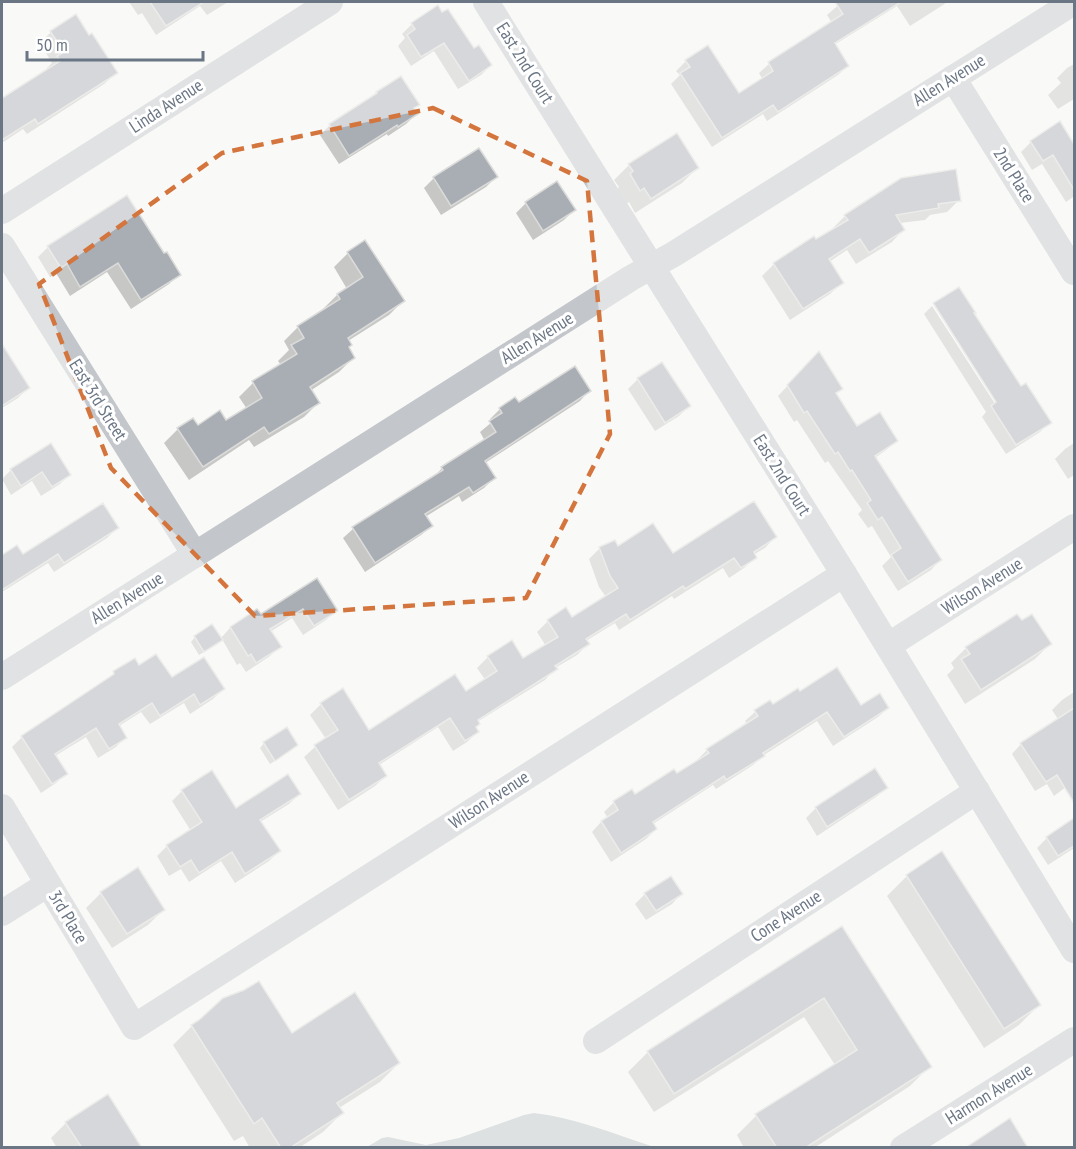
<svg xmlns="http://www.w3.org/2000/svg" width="1076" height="1149" viewBox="0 0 1076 1149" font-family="'PT Sans Narrow',sans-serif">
<rect width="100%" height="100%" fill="#f9f9f7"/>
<!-- water -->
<path fill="#bbc3c8" d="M534,1113C575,1118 615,1134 654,1147H367L382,1138L388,1137L426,1145L459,1138L524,1115Z"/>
<!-- shadow -->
<g fill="#0003">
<polygon points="129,2 228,2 207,15 200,6 156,35 142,13 138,15"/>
<polygon points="842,2 947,2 943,5 910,26 897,6 834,45 847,66 838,75 767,121 763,114 712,147 671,84 680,75 676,71 686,61 739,95 763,80 759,73 769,64 832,23 827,15"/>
<polygon points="412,24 473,50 491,65 481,75 458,89 434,51 411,66 398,46 405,38 402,34"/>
<polygon points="51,32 116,73 104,84 27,134 23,129 2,143 2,99 48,70 47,68 52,63 40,43"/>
<polygon points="1074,64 1074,99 1058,109 1048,95 1061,83 1057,78 1067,68"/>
<polygon points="372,98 418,105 413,109 416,114 406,124 388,136 387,134 339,164 320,135 330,125"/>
<polygon points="1060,124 1074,147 1074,200 1073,197 1066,202 1042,164 1032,170 1021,152 1031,142"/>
<polygon points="479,150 496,177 486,187 441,215 424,188 434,178"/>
<polygon points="629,165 697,168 682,183 635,213 629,202 625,205 616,190 619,187 614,180"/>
<polygon points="557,183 574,210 564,220 533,240 516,213 526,203"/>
<polygon points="127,197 164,255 179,274 169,284 131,309 107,272 70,296 56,273 50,277 38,257 48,247"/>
<polygon points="959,200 947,212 930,215 925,220 900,223 903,230 892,242 856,264 847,250 829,262 842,282 830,294 790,320 762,276 774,264 814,238 816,241 835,230 833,228 845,216"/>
<polygon points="348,253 403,301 389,315 348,341 347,348 353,358 339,372 310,391 318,403 304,417 254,447 249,440 189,480 164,443 178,429 225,422 247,409 239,397 253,383 281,365 278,361 289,350 284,341 298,327 323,309 337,295 347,289 334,267"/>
<polygon points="959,289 1021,388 1050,422 1040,432 1006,454 982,417 986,412 924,314 932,306 999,410 1001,408 935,305 933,305"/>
<polygon points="11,362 28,388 18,398 2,408 2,368"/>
<polygon points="809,363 841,388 835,395 856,428 896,441 886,450 875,458 940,560 931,570 898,591 882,566 891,557 872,526 868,528 858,514 862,510 828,461 825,463 797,420 794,422 778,396"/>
<polygon points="638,379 689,406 679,416 655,431 628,389"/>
<polygon points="589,391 580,401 485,463 494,478 484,488 462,502 459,496 425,517 431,526 421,535 365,572 343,538 353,529 433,478 442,468 485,441 480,432 492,422 490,419 500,409"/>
<polygon points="1074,443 1074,475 1068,479 1055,459 1065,449"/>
<polygon points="50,445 69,474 60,484 41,496 32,481 11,495 2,479 11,470"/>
<polygon points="117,528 107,538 54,572 48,563 2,592 2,557 16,547 22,557"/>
<polygon points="775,537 765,548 753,555 755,557 744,568 729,578 723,568 674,599 672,596 619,630 615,623 586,641 588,644 577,655 555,668 545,680 477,722 475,727 478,731 467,742 453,751 438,727 379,765 386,776 375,786 338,810 304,757 315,747 326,739 310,715 321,704 369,732 466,694 486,681 477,668 488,657 523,660 546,646 537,632 548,621 572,619 606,597 599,587 589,559 600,548 617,548 673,555"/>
<polygon points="317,580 336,610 326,620 303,635 292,618 270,632 280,646 270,656 246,672 240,663 237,665 222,639 216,645 199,655 191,642 195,637 220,639 230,628 260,616"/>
<polygon points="1050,644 1035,659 965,704 947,675 954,668 951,663 966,648"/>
<polygon points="139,667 172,679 223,689 213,699 190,714 184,703 150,724 141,712 119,726 125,737 116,747 98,758 86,737 55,756 66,773 56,783 41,793 12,747 22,737 105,682 114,673"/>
<polygon points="1074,692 1074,725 1066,731 1052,710 1062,700"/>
<polygon points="800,693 860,707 888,708 878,717 833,746 817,721 764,755 753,765 716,789 713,785 653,824 656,829 646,839 611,862 592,832 601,822 608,818 604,812 614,802 635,796 677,775 697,760 707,750 747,725 745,721 755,712 770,702 773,706"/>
<polygon points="1049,727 1074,767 1074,781 1054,796 1047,784 1035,791 1012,754 1021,744"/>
<polygon points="264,743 296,745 292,750 270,764 260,748"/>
<polygon points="875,770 886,788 876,797 817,836 806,818 816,808"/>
<polygon points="212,772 236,810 299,794 289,804 260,822 279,851 269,861 235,883 221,861 189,882 181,869 169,876 157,856 167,846 191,831 172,801 182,791"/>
<polygon points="1074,820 1074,848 1048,865 1037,848 1047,838"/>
<polygon points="907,876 1039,1005 1019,1025 984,1048 887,896"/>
<polygon points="101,893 163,910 148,925 112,948 86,908"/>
<polygon points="645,894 681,894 672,904 646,920 635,904"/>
<polygon points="842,928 930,1066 910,1086 814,1148 744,1148 737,1135 756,1116 835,1065 804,1017 654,1112 628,1072 648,1052"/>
<polygon points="192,1026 292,1035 399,1063 380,1082 339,1108 342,1113 323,1132 299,1148 250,1148 243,1136 234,1141 173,1045"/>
<polygon points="66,1123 139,1148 57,1148 51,1138"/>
</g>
<!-- building -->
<g fill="#a9aeb5" stroke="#dbdbd9" stroke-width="1.5">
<polygon points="150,2 204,2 166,26"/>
<polygon points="835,2 901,2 835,43 849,66 778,112 773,105 722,138 680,73 690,67 685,60 708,45 739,93 773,71 768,62 843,14"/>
<polygon points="438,5 442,12 448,9 474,48 479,45 492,65 469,81 444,43 421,57 407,35 415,29 411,23"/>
<polygon points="76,14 89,35 92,33 118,73 38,124 35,119 2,140 2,98 60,61 57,56 64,52 50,31"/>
<polygon points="401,76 420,105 414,108 418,114 398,127 397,125 349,156 329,124 377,93 376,92"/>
<polygon points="1060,121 1074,144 1074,190 1053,155 1043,161 1030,141"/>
<polygon points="677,133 699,168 651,199 644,188 640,191 630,174 633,171 628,164"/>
<polygon points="479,148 498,177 451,206 433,177"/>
<polygon points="956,169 961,201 938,204 939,208 896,215 905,230 869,253 860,239 829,259 844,283 803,309 773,263 814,236 816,239 848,220 844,215 901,178"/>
<polygon points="557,181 576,210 543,231 525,202"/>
<polygon points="127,195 164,253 167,252 181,275 141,300 118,263 80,287 67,264 61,268 47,246"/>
<polygon points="365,240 405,301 348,338 352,345 349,347 355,358 310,387 320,403 269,434 264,427 203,467 177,428 193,418 198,425 220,410 226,420 262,398 252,381 297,354 291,345 304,338 297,326 340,299 337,294 363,277 347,252"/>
<polygon points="959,287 976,313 974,313 1021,386 1026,383 1052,423 1016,445 991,406 996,402 933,303"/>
<polygon points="2,344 30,388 2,406"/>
<polygon points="819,351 843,389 836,393 857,426 880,412 898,441 875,456 942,560 908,582 891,555 901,548 882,517 878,520 867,503 871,500 852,470 850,471 838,452 835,454 807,411 804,413 787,385"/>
<polygon points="662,362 691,406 665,423 637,378"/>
<polygon points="575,366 591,391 485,461 496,478 473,493 469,487 425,514 433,526 375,563 352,527 443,470 441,467 496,432 489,421 502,413 499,408 515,397 519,402"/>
<polygon points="51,443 71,475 52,487 42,472 21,486 10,469"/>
<polygon points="754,501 777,537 754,552 757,558 741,568 734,558 685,589 683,586 630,620 626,614 586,639 590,644 555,666 558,669 478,720 480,724 476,727 479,732 465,741 450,718 379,763 387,776 349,800 314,745 338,730 320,703 343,688 369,730 455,674 466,691 497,671 487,656 512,640 523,658 558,637 547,620 566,607 572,617 618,588 610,576 599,547 615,540 618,546 653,523 673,553"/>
<polygon points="103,503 119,528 64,563 58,554 2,590 2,555 17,545 23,554"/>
<polygon points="317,578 338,611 314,626 303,609 270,629 282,647 256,663 251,654 248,656 230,627 257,609 261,614"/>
<polygon points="1017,614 1022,620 1032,614 1052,644 981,690 961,659 970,654 965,647"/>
<polygon points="212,624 223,640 204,652 194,636"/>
<polygon points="156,654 172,677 204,657 225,689 200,705 194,694 160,716 152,703 119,724 127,738 109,749 96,728 55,754 68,774 52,784 21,736 114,674 113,671 135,658 139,665"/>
<polygon points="837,667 861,705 880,693 889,708 844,737 827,712 763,753 765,756 726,780 724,776 653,822 657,829 621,853 601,821 618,810 613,801 632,789 635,794 674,769 677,773 709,753 706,749 758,716 754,710 770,700 773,704 798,688 800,691"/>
<polygon points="1074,708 1074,803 1057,775 1046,782 1020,743"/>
<polygon points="287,727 298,745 275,761 263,742"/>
<polygon points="875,768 888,788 827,827 815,807"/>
<polygon points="212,770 236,808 288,774 301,794 260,820 281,851 245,874 232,852 199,873 191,860 180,867 166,845 202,822 181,790"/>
<polygon points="1074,818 1074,846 1058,856 1046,837"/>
<polygon points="942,851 1041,1005 1004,1029 906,875"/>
<polygon points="138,867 165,910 127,934 100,892"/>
<polygon points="671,876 683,894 656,911 644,893"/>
<polygon points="842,926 932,1067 805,1148 777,1148 755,1114 857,1050 824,998 674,1094 647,1051"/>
<polygon points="259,981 292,1033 355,992 400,1063 337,1103 344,1113 290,1148 281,1148 262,1118 254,1124 191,1025 199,1020 223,998 244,990"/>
<polygon points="108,1094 142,1148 82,1148 65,1122"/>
<polygon points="1010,1118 1028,1148 965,1148"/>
</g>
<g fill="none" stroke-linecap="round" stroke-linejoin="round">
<!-- street -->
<g stroke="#c3c6ca" stroke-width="26">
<polyline points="486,2 844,574 1074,950"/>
<polyline points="953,78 1074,272"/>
<polyline points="2,211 330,2"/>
<polyline points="2,246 195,555"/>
<polyline points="889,645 1074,527"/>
<polyline points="2,677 631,278 674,254 1074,2"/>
<polyline points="2,807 134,1027 844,574"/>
<polyline points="2,913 48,884"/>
<polyline points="596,1041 977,791"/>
<polyline points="903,1148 1074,1040"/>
</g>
</g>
<!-- marked area -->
<path d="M0 0H1076V1149H0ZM433,108L587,181L610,434L526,598L255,616L111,468L39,284L222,153Z" fill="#f9f9f7" fill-opacity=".55" fill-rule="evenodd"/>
<path fill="none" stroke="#d3753d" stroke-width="4.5" stroke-dasharray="12 8" stroke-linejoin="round" d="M433,108L587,181L610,434L526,598L255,616L111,468L39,284L222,153Z"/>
<g text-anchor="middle" stroke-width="6" stroke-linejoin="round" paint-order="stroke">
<!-- street labels -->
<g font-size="18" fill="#6b7685" stroke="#fff">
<text transform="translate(525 63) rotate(58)" y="6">East 2nd Court</text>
<text transform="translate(949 80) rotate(-32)" y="6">Allen Avenue</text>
<text transform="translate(166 106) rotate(-33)" y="6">Linda Avenue</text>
<text transform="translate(1014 175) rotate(58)" y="6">2nd Place</text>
<text transform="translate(537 338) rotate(-32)" y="6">Allen Avenue</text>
<text transform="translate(98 400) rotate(58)" y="6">East 3rd Street</text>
<text transform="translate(782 475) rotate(58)" y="6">East 2nd Court</text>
<text transform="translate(982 586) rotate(-32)" y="6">Wilson Avenue</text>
<text transform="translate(127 598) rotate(-32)" y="6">Allen Avenue</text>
<text transform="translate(489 800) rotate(-33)" y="6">Wilson Avenue</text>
<text transform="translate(786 916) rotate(-33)" y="6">Cone Avenue</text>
<text transform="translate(68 917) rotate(59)" y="6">3rd Place</text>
<text transform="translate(989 1094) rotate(-32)" y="6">Harmon Avenue</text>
</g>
</g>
<!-- border -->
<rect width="1076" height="1149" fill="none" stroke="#6b7685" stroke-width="6"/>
<!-- scale -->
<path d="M27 51v9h176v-9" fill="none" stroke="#6b7685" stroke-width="3"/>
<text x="36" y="51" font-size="18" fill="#6b7685" stroke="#ffffff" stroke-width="4.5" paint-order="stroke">50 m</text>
</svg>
